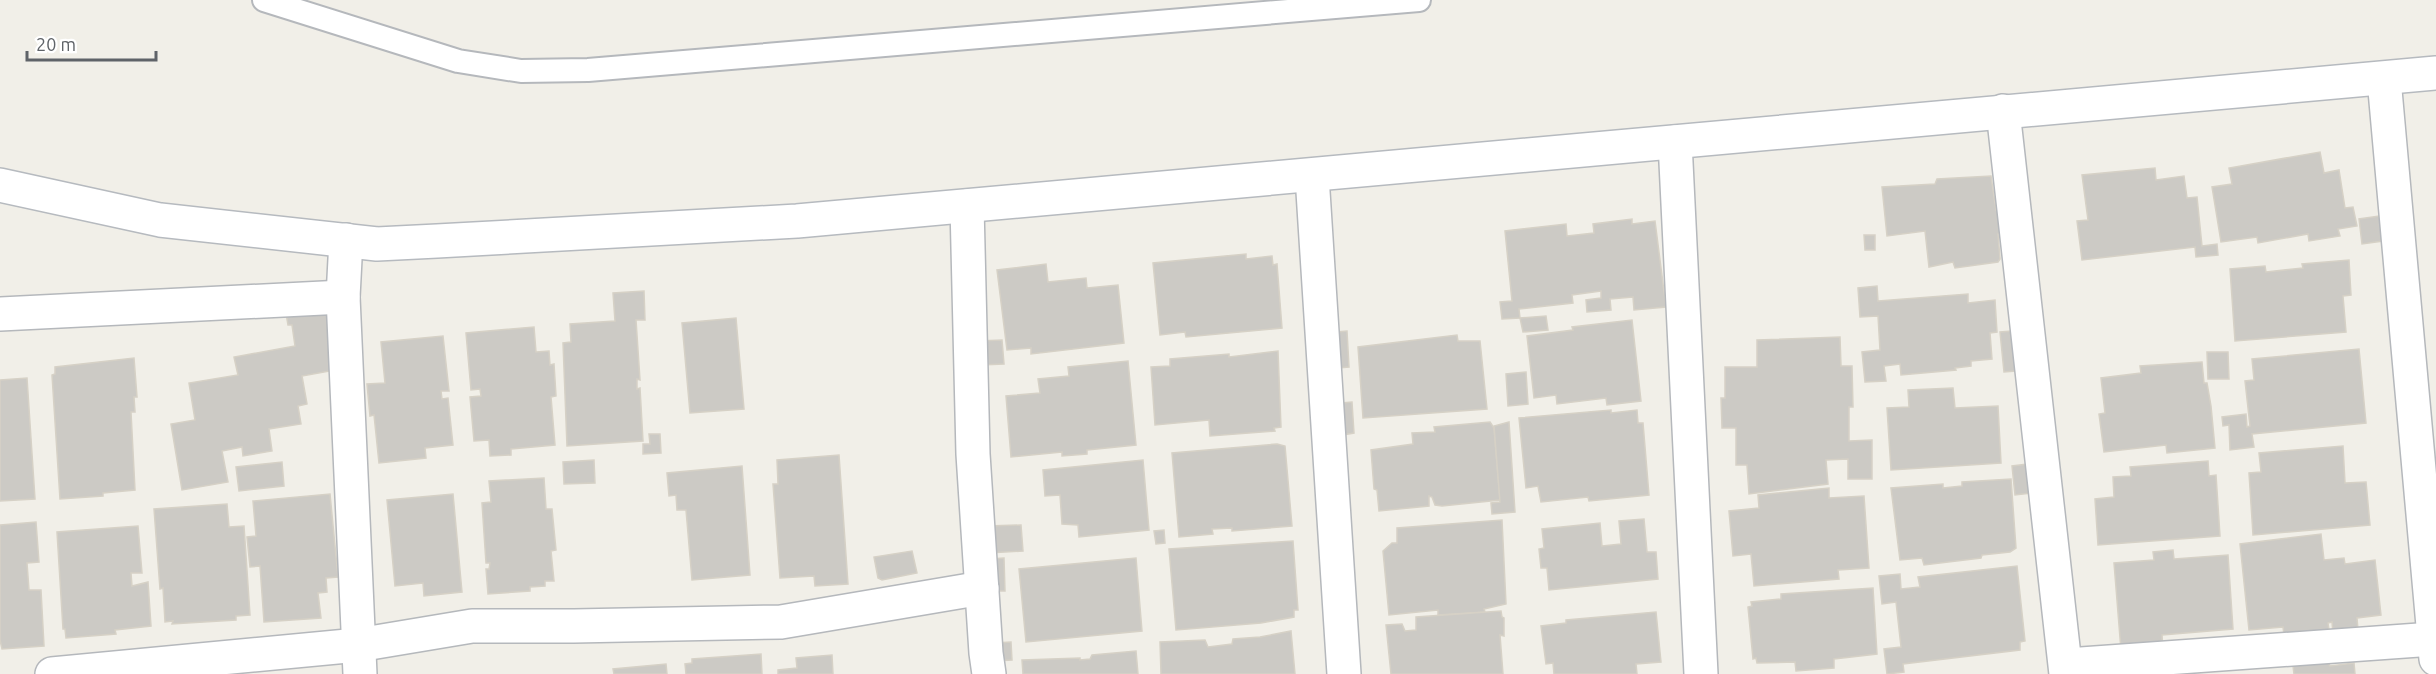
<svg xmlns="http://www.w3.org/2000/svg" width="2436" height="674" viewBox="0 0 2436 674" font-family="Ubuntu,sans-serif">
<rect width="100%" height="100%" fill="#f1efe8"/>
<!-- building -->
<g fill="#cccac5" stroke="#d6d1c6" stroke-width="1.5">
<polygon points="2320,152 2324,173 2339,170 2345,208 2353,207 2357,226 2338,229 2340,236 2309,241 2308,234 2258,243 2257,237 2221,242 2212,187 2232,184 2229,168"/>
<polygon points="2155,168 2156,180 2184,176 2187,198 2197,197 2202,246 2217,244 2218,255 2196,257 2195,247 2082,260 2077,221 2088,220 2082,175"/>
<polygon points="1991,176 1996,210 2002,217 2003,228 1998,234 2000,259 1998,262 1955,268 1953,262 1929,267 1925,231 1887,236 1882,187 1935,184 1937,179"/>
<polygon points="2379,216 2383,241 2362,244 2359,219"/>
<polygon points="1632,219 1632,224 1655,221 1666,307 1634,310 1633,297 1610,299 1611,310 1587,312 1586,300 1601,298 1601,291 1572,295 1573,303 1519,309 1520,318 1502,319 1500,302 1512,301 1505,231 1566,224 1567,236 1594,233 1593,224"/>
<polygon points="1864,235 1875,235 1875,250 1865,250"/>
<polygon points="1246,254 1246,259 1272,256 1273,265 1277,264 1282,328 1186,337 1185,332 1160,335 1153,263"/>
<polygon points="2349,260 2351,295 2343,296 2346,332 2235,341 2230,269 2265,266 2266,272 2303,268 2302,264"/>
<polygon points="1046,264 1048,282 1086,278 1087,288 1118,285 1124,343 1031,354 1031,348 1007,350 997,270"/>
<polygon points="1877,286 1878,301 1968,294 1968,303 1995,300 1997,332 1990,333 1992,359 1971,361 1971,366 1955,368 1956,370 1901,375 1900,364 1884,366 1886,381 1865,382 1862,352 1880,350 1878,316 1860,317 1858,288"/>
<polygon points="644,291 645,320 636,320 640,380 637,379 637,389 640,388 643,441 567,446 563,343 571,342 570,324 615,321 613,293"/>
<polygon points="330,305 341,369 302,376 307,404 298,406 301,424 269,429 272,451 243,456 242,447 222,451 228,482 182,490 171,424 195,420 189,383 238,375 234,357 295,346 292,325 288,325 286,313"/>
<polygon points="1546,316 1548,330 1523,332 1520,318"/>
<polygon points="736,318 744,409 690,413 682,323"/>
<polygon points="1632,320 1641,401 1607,405 1606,398 1557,404 1556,395 1534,398 1527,336 1573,330 1572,327"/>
<polygon points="534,327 536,352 549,351 550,365 554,364 556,396 551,397 555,445 511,449 511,455 490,456 489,440 474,441 470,397 481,396 480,389 471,390 466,333"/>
<polygon points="2025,330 2029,370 2004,372 2000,332"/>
<polygon points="1347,331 1349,367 1338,368 1336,332"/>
<polygon points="1457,335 1458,341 1480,341 1487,409 1363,418 1358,347"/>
<polygon points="443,336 449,391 441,391 442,399 448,398 453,445 425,448 426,458 379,463 374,415 370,416 367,384 385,383 381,342"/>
<polygon points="1840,337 1841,366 1852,366 1853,407 1849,407 1849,441 1872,440 1872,479 1848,479 1848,459 1826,460 1828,484 1749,494 1747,465 1736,465 1736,428 1722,428 1721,398 1725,398 1725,367 1757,367 1757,340"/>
<polygon points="1002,340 1004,364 980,365 978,341"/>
<polygon points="2359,349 2366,423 2252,434 2254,447 2230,450 2229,425 2223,426 2222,417 2246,414 2247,427 2250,426 2245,381 2254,380 2252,359"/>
<polygon points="1278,351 1281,427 1274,428 1275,431 1210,436 1209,420 1155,425 1151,367 1170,366 1170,359 1229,354 1229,357"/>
<polygon points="2207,352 2228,352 2229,379 2208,379"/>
<polygon points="134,358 137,397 134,397 135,412 131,412 135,490 103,493 103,496 60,499 52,375 55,374 55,367"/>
<polygon points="1128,361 1136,445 1087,450 1087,454 1062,456 1062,452 1011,457 1006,396 1040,393 1038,379 1069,376 1068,367"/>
<polygon points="2202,362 2204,383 2207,383 2211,406 2215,448 2167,453 2166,445 2104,452 2099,414 2105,413 2101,378 2141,373 2140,366"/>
<polygon points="1526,372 1528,404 1508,406 1506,374"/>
<polygon points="27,378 35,499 0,501 0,380"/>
<polygon points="1953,388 1955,408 1998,406 2001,463 1891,470 1887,408 1909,407 1908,390"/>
<polygon points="1352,402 1354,433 1342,435 1341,403"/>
<polygon points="1611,410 1611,413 1637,410 1638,423 1643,423 1649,495 1589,501 1588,497 1541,502 1538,486 1526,488 1519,418"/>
<polygon points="1490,422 1494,428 1500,500 1442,506 1435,505 1432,497 1429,496 1429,506 1379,511 1377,490 1374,489 1371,450 1413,444 1412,433 1435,432 1434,427"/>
<polygon points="1509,422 1515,512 1492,514 1491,503 1500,502 1494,426"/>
<polygon points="649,434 660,434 661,453 643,454 643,444 650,444"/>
<polygon points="1277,444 1285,446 1292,526 1232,531 1232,528 1212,529 1213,534 1179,537 1172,453"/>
<polygon points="2343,446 2345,483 2366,482 2370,525 2253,535 2249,473 2261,472 2259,453"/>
<polygon points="839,455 848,584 815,586 814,576 780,578 773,484 778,484 777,460"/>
<polygon points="594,460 595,483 564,484 563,462"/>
<polygon points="1143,460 1149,530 1079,537 1078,525 1062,524 1060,495 1045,496 1043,470"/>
<polygon points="2208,461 2209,476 2216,475 2220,536 2098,545 2095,499 2114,497 2113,477 2131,476 2130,467"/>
<polygon points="282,462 284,486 239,491 236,467"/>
<polygon points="2037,463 2040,492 2015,495 2012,466"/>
<polygon points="742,466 750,575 692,580 686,510 677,510 676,495 669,496 667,473"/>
<polygon points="544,478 546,509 552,509 556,550 551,551 554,581 545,581 545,586 530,587 530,591 488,594 486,569 489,569 490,563 486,563 482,503 491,502 489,481"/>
<polygon points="2011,479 2016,548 2010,552 1982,555 1981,558 1924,565 1922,558 1900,560 1891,488 1943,484 1943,488 1962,486 1962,482"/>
<polygon points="1829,488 1829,498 1864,496 1869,568 1838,570 1839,579 1754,586 1751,554 1733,556 1729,511 1759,508 1758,495"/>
<polygon points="330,494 338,577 326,578 327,592 318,593 321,618 264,622 260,566 250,567 247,537 256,536 253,501"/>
<polygon points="453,494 462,592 424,596 423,583 395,586 387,500"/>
<polygon points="227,504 229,527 244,526 250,615 236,616 236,620 172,624 173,621 165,622 163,588 160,589 154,509"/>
<polygon points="1644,519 1647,552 1656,552 1658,579 1549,590 1547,568 1541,568 1539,549 1544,548 1542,529 1600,523 1602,546 1621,544 1619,521"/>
<polygon points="1502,520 1506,604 1484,609 1485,612 1438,615 1438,610 1389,615 1383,551 1392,543 1397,543 1397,528"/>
<polygon points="36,522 39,562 27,563 29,590 41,590 44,646 2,649 0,640 0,525"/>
<polygon points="1021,525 1023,551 988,553 987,526"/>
<polygon points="138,526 142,573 131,573 132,586 148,582 151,626 115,630 116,634 66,638 65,629 63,629 57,532"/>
<polygon points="1164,530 1165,543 1156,544 1154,531"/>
<polygon points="2321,534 2324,560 2344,558 2345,564 2375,560 2381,615 2357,618 2358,630 2333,634 2332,622 2328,623 2329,630 2284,635 2283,627 2249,630 2240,544"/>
<polygon points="1293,541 1298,610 1294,610 1294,617 1261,623 1176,630 1169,549"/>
<polygon points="2173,550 2174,559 2228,555 2233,629 2162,635 2163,652 2121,650 2114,563 2154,560 2153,552"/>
<polygon points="912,551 917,573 882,580 878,578 874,557"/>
<polygon points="1004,558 1005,591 990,591 989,559"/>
<polygon points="1136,558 1142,631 1026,642 1019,569"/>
<polygon points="2017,566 2025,641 2020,642 2020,650 1903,664 1904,672 1887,674 1884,649 1901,647 1896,602 1882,604 1879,576 1900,574 1901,589 1920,587 1918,577"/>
<polygon points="1873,588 1877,654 1834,659 1834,668 1796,671 1795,662 1757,663 1756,658 1753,659 1748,607 1752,606 1751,602 1781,599 1781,594"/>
<polygon points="1501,611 1502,617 1504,618 1504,636 1500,635 1503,674 1391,674 1386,625 1402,624 1405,631 1416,630 1416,617"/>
<polygon points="1656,612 1661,662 1636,664 1637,674 1554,674 1553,663 1546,664 1541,626 1566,623 1566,620"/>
<polygon points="1291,631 1295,674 1161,674 1160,642 1205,640 1208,647 1232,644 1233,639 1260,637"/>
<polygon points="1011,642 1012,660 995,661 994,643"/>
<polygon points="1136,651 1138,674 1023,674 1022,660 1080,658 1080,660 1090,659 1092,655"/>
<polygon points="761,654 762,674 686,674 685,664 692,663 692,659"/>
<polygon points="832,655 833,674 778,674 778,670 797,668 796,658"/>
<polygon points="2312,657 2327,661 2330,666 2354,663 2355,674 2294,674 2293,666"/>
<polygon points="666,664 667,674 614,674 613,669"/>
</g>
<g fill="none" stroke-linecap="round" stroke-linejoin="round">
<defs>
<polyline id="lane" points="264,0 458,61 521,71 588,70 1419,0"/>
<g id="street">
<polyline points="2384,79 2436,659"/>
<polyline points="2003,111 2066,674"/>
<polyline points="1675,142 1701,674"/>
<polyline points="1312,176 1344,674"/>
<polyline points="967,206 973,454 986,653 989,674"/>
<polyline points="346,240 343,297 360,674"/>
<polyline points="0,314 343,297"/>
<polyline points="2067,665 2433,639"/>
<polyline points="52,674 358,645 472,626 574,626 781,622 982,588"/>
</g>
<polyline id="secondary" points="0,185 160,220 377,244 437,241 797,221 2436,73"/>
</defs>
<!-- lane casing -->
<use href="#lane" stroke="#b5b8bc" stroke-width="26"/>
<!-- street casing -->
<use href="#street" stroke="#b5b8bc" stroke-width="36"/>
<!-- secondary casing -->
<use href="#secondary" stroke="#b6babf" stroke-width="36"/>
<!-- lane -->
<use href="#lane" stroke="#fff" stroke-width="22"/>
<!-- street -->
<use href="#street" stroke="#fff" stroke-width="33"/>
<!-- secondary -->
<use href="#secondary" stroke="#fff" stroke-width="33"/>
</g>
<!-- scale -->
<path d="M27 51v9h129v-9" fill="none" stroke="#5f6368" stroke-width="3"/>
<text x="36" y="51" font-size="18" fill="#5f6368" stroke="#ffffff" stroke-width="4.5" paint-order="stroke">20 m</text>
</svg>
